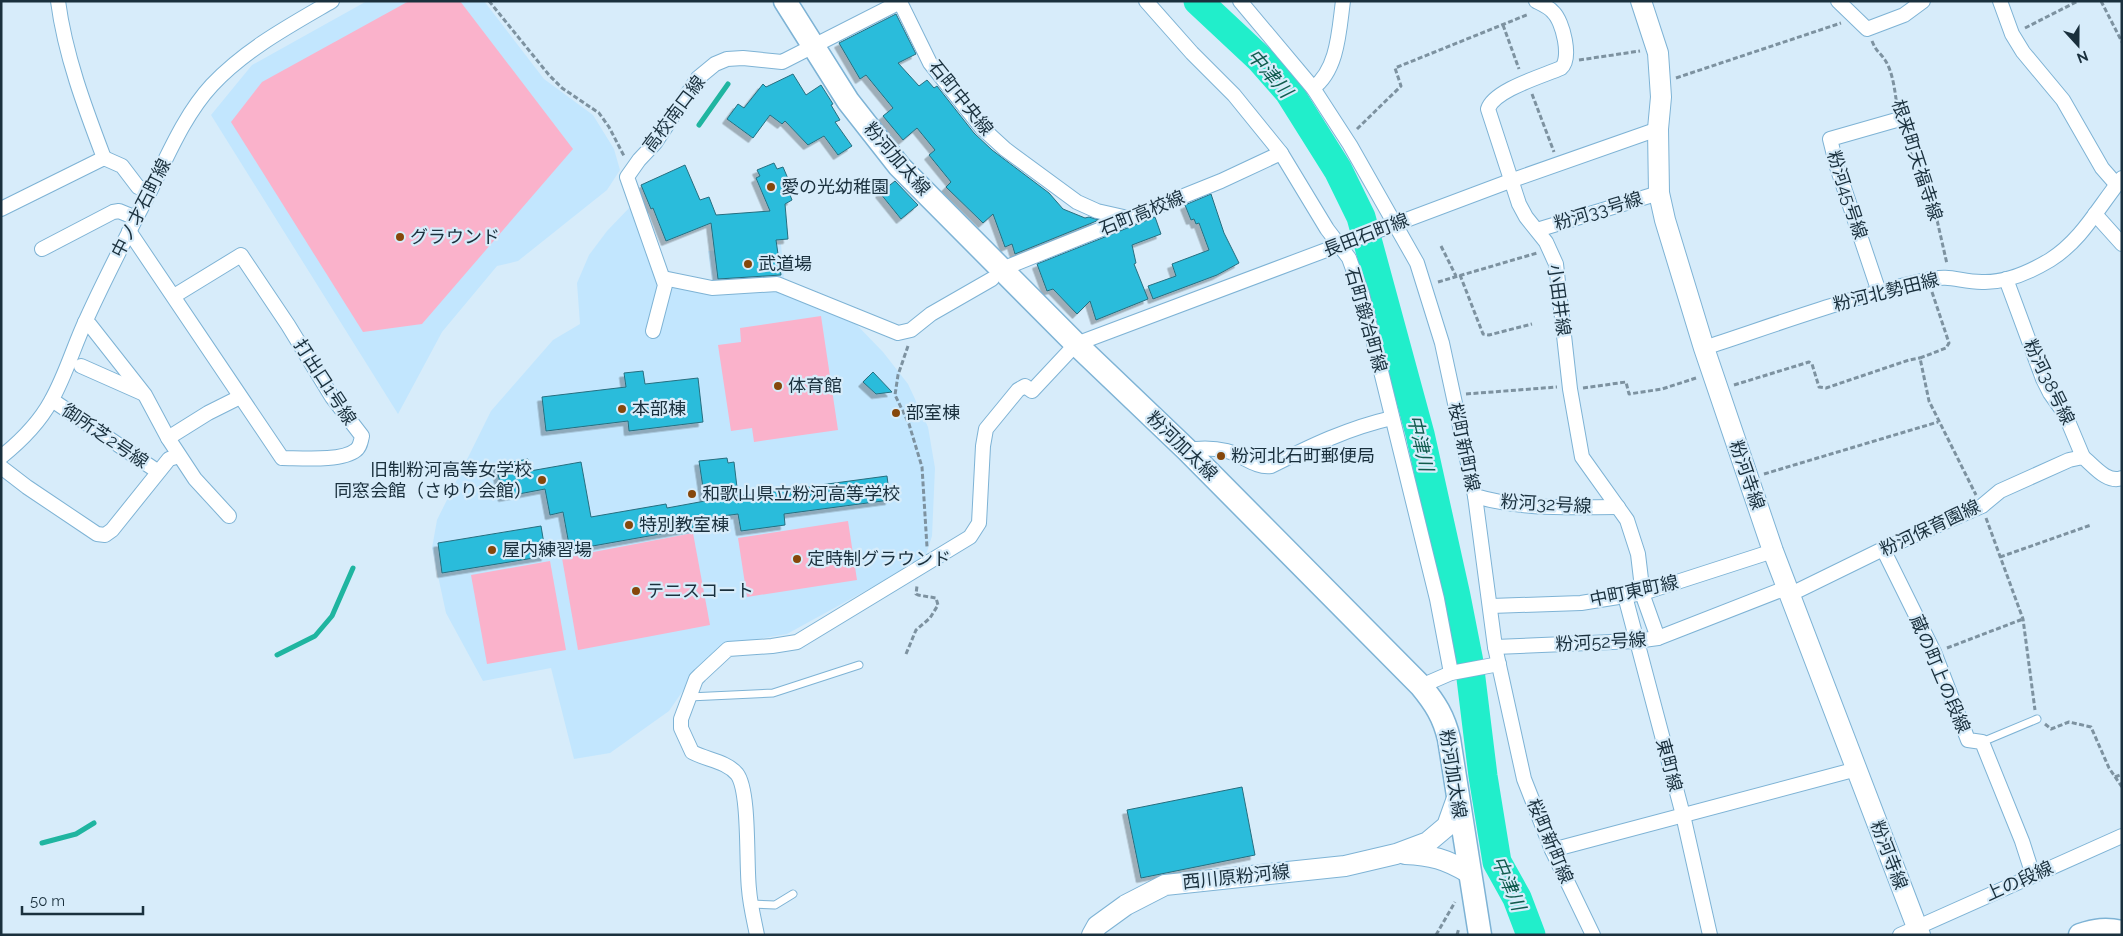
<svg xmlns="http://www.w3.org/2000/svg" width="2123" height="936" viewBox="0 0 2123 936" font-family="Raleway,'Noto Sans JP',sans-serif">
<defs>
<filter id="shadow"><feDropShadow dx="-4.5" dy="4.5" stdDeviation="0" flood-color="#0004"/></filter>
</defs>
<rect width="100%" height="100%" fill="#d7ecfa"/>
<!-- built -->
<g fill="#c2e6fe">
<polygon points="367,1 484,1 544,79 593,115 614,149 620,170 607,190 518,261 497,266 442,332 398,414 211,115 252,65"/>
<polygon points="631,206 667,270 687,277 712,282 708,251 781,244 785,290 851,319 883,352 908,384 928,427 935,468 932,536 925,558 787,634 724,645 693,676 669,711 610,753 574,759 551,668 483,681 446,613 432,548 437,520 491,411 553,340 580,324 577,283 589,255 607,231"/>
</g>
<!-- green -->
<g fill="#fab2cb">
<polygon points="409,1 460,1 573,149 422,324 363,332 231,122 262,82"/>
<polygon points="821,316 838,430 754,442 752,428 731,431 718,345 741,342 740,328"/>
<polygon points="848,521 857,580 747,597 738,538"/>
<polygon points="693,533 710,625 578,650 562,558"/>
<polygon points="550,561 566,650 487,664 471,575"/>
</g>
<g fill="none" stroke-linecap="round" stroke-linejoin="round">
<!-- stream -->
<g stroke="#1fb5a0" stroke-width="5">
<polyline points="699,125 728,84"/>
<polyline points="277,655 315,636 332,616 353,568"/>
<polyline points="42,843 76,834 94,823"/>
</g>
<!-- river -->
<polyline stroke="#21eecb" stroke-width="29" points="1198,1 1260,59 1289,92 1338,170 1361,217 1420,434 1456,596 1469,662 1483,776 1497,862 1517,898 1531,935"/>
</g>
<!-- building -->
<g fill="#2abcdb" stroke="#276e7f" filter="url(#shadow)">
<polygon points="896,14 916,54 898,63 919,86 927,80 934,88 937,86 974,133 992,150 1049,193 1063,209 1085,218 1089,217 1099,220 1015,254 1012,244 1005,247 993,214 983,223 946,187 951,182 929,155 935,150 917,128 903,140 883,116 893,108 866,75 860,79 839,43"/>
<polygon points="793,74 806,95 821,85 833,104 831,105 840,120 835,122 852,146 838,155 824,136 808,145 785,121 782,124 770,115 753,138 727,119 738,104 744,108 763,84 766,87"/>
<polygon points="774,163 777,169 783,167 792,188 788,190 792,200 785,204 788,239 776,240 781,275 718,279 711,223 666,241 653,208 651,209 641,185 685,165 700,200 709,197 716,215 770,211 756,178 760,176 757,170"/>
<polygon points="895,181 918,205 901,219 880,193"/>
<polygon points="1211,194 1224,233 1239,263 1217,275 1153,299 1148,286 1176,276 1172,264 1209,250 1199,223 1196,224 1194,219 1191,220 1185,205"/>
<polygon points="1155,217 1161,234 1132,245 1136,263 1134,264 1148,299 1096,320 1090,301 1077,314 1053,289 1047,291 1037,264"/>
<polygon points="643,371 645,384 698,378 703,422 629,431 628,421 546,431 542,397 626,387 624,373"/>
<polygon points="873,372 892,392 876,394 863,382"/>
<polygon points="727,458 728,463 734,462 738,496 887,476 890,500 784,514 785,525 741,531 738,514 692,520 694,528 570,550 563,512 550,515 545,489 503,497 496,465 528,459 530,471 581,462 591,517 666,504 667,508 705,501 699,461"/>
<polygon points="541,526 546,556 442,573 438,543"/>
<polygon points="1242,787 1255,855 1141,878 1127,810"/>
</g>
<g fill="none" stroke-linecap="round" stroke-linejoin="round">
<defs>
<g id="lane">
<polyline points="689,697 773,693 859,665"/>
<polyline points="1982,742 2037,719"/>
<polyline points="751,904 775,905 793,894"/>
</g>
<g id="street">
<path d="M58,1C65,55 85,108 104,158"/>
<polyline points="1146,1 1192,53 1234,95 1281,153 1327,229 1349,258 1362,294 1437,599 1451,673"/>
<polyline points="1240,1 1313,88 1350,145 1417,263 1442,343 1475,496 1495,647 1524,779 1552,850 1593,935"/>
<path d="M1536,1C1542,4 1549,7 1553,12C1563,21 1572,59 1561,68C1543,76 1494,90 1488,109L1519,204L1526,217L1546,242L1556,264L1570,389L1582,457L1627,520L1638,554L1643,596L1658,638"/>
<polyline points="1838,1 1867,29 1904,15 1923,1"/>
<polyline points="2000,1 2012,34 2023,52 2063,100 2102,168 2116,184"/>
<path d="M1313,88C1338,70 1339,30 1343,1"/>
<polyline points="1,209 104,158 122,166 138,187 150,191"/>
<polyline points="2095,214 2122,244"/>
<polyline points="1537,230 1659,193"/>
<path d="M129,231L282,458C299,458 342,462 356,450C360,447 361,441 362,436L332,397L288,325L241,255L174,296"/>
<polyline points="42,249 113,212 119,211 136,218"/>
<polyline points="1002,269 1221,181 1281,153"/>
<polyline points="663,278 712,288 777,284 898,333 911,330 931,314 992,279"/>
<polyline points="2006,279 2043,379 2050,393 2065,414 2083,457"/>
<polyline points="1879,292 1837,167 1830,139 1900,119"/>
<polyline points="85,322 90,325 145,395 168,438 195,479 229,516"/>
<polyline points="653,331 665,285 627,177 639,160 655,143 698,78 715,64 727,59 743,58 782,62 900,2 930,63 981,127 1005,149 1077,202 1097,211 1128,218"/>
<path d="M1704,348C1777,324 1850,297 1926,280C1951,274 1959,282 1982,282C2005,283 2030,272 2050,260C2082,240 2099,206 2122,178"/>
<polyline points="81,366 142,393"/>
<polyline points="52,400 157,471"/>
<polyline points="168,438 208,413 240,397"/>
<path d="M1187,450C1200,448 1214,448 1227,451C1243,455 1255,468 1271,466C1311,446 1348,428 1392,418"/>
<path d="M1,457C21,441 39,423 51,401C66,375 74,345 87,318C107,274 129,232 151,189C168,155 185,114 212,85C246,49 289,26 332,1"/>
<polyline points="1,467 27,487 97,534 105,535 112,530 169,459 179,456"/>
<path d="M1475,496C1522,510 1569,507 1618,507"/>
<polyline points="1883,549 1934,652 1968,740 1982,742 2022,841 2033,875"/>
<path d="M1789,595L1883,549L1982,506L2000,491L2069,460L2083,457C2093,465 2107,484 2122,478"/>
<polyline points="1625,596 1683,815 1710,935"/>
<polyline points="1491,606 1581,603 1643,593 1773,551"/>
<polyline points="1495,647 1636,641 1658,638 1786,588"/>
<polyline points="1421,686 1451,673 1499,664"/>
<polyline points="1552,850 1857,769"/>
<path d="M757,935C754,920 750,904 749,889C746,864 750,791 737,774C726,761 707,760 692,752L681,728V719L696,679L700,675L728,649L772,646L797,642L970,537L979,523L983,446L986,429L1018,390L1025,386L1032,391L1076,344L1510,181L1658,129"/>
<polyline points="1900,935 2122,836"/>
</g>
<g id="secondary">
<polyline points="1641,1 1658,53 1661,97 1658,129 1659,193 1665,220 1704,348 1773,551 1920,935"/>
<path d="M1405,854C1431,855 1446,859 1469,873"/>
<polyline points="1092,935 1097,926 1126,905 1165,885 1345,866 1396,854 1428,842 1447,826 1457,798"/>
</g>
<g id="primary">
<path d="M785,1L848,101L899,166L1076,344L1187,450L1421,686C1435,703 1444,717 1449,739L1480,935"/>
<path d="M2080,935C2095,930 2106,928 2122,932"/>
</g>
</defs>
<!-- lane casing -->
<use href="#lane" stroke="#7eb3d5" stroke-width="9"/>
<!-- street casing -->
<use href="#street" stroke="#7eb3d5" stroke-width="16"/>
<!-- secondary casing -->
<use href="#secondary" stroke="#7eb3d5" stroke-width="22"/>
<!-- primary casing -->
<use href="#primary" stroke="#7eb3d5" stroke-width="25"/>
<!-- path -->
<g stroke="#7d92a0" stroke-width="3" stroke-dasharray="5 2.5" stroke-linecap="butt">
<polyline points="489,1 549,75 562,88 599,113 609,127 624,156"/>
<polyline points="2101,1 2122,42"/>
<polyline points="1503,25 1519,69"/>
<polyline points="2025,28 2078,1"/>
<path d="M1872,41C1877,53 1879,51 1885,60C1893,72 1895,92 1897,106"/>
<polyline points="1579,60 1640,51"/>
<polyline points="1676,78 1841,23"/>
<polyline points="1532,94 1554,152"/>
<polyline points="1357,129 1401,86 1395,68 1529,14"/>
<polyline points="1904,131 1913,161 1918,163 1937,220 1947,264"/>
<polyline points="1441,246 1456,276"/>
<polyline points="1460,275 1483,334 1489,335 1532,324"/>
<polyline points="1438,282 1537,253"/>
<polyline points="1932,292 1949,343 1946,348 1920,358 1929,401 1976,495"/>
<polyline points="908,346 898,375 895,395 909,424 922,467 927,547"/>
<polyline points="1734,385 1809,362 1812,364 1819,387 1826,388 1909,360 1920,358"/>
<polyline points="1583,388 1626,382 1629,394 1662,389 1696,378"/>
<polyline points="1466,394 1557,387"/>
<polyline points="1764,474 1938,422"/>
<polyline points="1986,518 2023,619 2035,710"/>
<polyline points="2000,557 2091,525"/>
<polyline points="1947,648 2023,619"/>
<polyline points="906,654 916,630 930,618 938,605 936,598 918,595 916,594 917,586"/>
<polyline points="2045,724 2051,729 2069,722 2091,727 2109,768 2122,787"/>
<polyline points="2115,777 2122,774"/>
<polyline points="1436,935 1455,902"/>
<polyline points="1457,935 1459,928"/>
</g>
<!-- lane -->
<use href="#lane" stroke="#fff" stroke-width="7"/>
<!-- street -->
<use href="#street" stroke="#fff" stroke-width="14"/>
<!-- secondary -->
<use href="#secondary" stroke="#fff" stroke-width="20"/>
<!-- primary -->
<use href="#primary" stroke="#fff" stroke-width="22"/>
</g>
<!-- markers -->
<g fill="#86470b" stroke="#d7ecfa" stroke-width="2">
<circle cx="771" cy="187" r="5"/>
<circle cx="400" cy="237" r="5"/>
<circle cx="748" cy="264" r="5"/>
<circle cx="778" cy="386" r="5"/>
<circle cx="622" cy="409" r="5"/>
<circle cx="896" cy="413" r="5"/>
<circle cx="1221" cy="456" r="5"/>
<circle cx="542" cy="480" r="5"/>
<circle cx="692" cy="494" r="5"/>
<circle cx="629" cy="525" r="5"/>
<circle cx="492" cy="550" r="5"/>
<circle cx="797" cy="559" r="5"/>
<circle cx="636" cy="591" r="5"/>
</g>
<g text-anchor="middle" stroke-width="4.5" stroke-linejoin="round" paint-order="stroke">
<!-- street labels -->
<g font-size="18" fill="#1a303d" stroke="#d7ecfa">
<text transform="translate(961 98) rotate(51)" y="6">石町中央線</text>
<text transform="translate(674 114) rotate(-53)" y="6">高校南口線</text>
<text transform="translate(897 159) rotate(49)" y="6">粉河加太線</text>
<text transform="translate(1917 160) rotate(72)" y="6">根来町天福寺線</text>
<text transform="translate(1847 195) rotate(72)" y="6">粉河45号線</text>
<text transform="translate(141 208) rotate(-63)" y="6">中ノ才石町線</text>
<text transform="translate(1598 211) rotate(-17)" y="6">粉河33号線</text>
<text transform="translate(1142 213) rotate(-22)" y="6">石町高校線</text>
<text transform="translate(1366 235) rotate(-21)" y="6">長田石町線</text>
<text transform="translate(1886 292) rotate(-14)" y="6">粉河北勢田線</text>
<text transform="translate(1559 300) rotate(82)" y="6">小田井線</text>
<text transform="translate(1366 320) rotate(74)" y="6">石町鍛冶町線</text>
<text transform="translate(325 382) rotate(57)" y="6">打出口1号線</text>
<text transform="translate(2049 382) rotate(64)" y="6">粉河38号線</text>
<text transform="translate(105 436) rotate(34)" y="6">御所芝2号線</text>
<text transform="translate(1182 446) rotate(44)" y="6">粉河加太線</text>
<text transform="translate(1464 447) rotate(78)" y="6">桜町新町線</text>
<text transform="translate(1747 475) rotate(71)" y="6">粉河寺線</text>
<text transform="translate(1546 504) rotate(3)" y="6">粉河32号線</text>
<text transform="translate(1930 528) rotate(-25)" y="6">粉河保育園線</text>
<text transform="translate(1634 591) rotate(-12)" y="6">中町東町線</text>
<text transform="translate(1601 642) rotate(-3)" y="6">粉河52号線</text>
<text transform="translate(1940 674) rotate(67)" y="6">蔵の町上の段線</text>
<text transform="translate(1669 765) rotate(75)" y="6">東町線</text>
<text transform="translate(1453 774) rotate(81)" y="6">粉河加太線</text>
<text transform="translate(1550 841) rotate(67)" y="6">桜町新町線</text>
<text transform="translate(1889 855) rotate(69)" y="6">粉河寺線</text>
<text transform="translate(1236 877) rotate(-6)" y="6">西川原粉河線</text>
<text transform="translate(2019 881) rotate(-24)" y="6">上の段線</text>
</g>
<!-- poi labels -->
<g font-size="18" fill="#1a303d" stroke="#d7ecfa" text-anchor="start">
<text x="781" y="193">愛の光幼稚園</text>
<text x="410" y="243">グラウンド</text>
<text x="758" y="270">武道場</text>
<text x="788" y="392">体育館</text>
<text x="632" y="415">本部棟</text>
<text x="906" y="419">部室棟</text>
<text x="1231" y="462">粉河北石町郵便局</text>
<text x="532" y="476" text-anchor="end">旧制粉河高等女学校<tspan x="532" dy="21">同窓会館（さゆり会館）</tspan></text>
<text x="702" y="500">和歌山県立粉河高等学校</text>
<text x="639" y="531">特別教室棟</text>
<text x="502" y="556">屋内練習場</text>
<text x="807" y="565">定時制グラウンド</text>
<text x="646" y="597">テニスコート</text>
</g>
<!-- water labels -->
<g font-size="19" font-style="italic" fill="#0f5b4d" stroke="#d7ecfa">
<text transform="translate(1270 73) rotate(49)" y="7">中津川</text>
<text transform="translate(1421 443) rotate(77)" y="7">中津川</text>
<text transform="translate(1509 883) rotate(67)" y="7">中津川</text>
</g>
</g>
<!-- border -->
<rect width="2123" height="936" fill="none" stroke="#1a303d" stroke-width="5"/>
<!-- north arrow -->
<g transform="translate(2078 45) rotate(159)" stroke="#d7ecfa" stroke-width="4" paint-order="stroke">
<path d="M0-4L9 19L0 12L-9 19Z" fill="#1a303d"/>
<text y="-8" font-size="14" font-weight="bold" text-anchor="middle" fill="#1a303d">N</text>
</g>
<!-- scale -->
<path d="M22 906v8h121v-8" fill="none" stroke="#1a303d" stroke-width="2.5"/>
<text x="30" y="906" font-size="15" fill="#1a303d" stroke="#d7ecfa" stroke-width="4" paint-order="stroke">50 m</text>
</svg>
